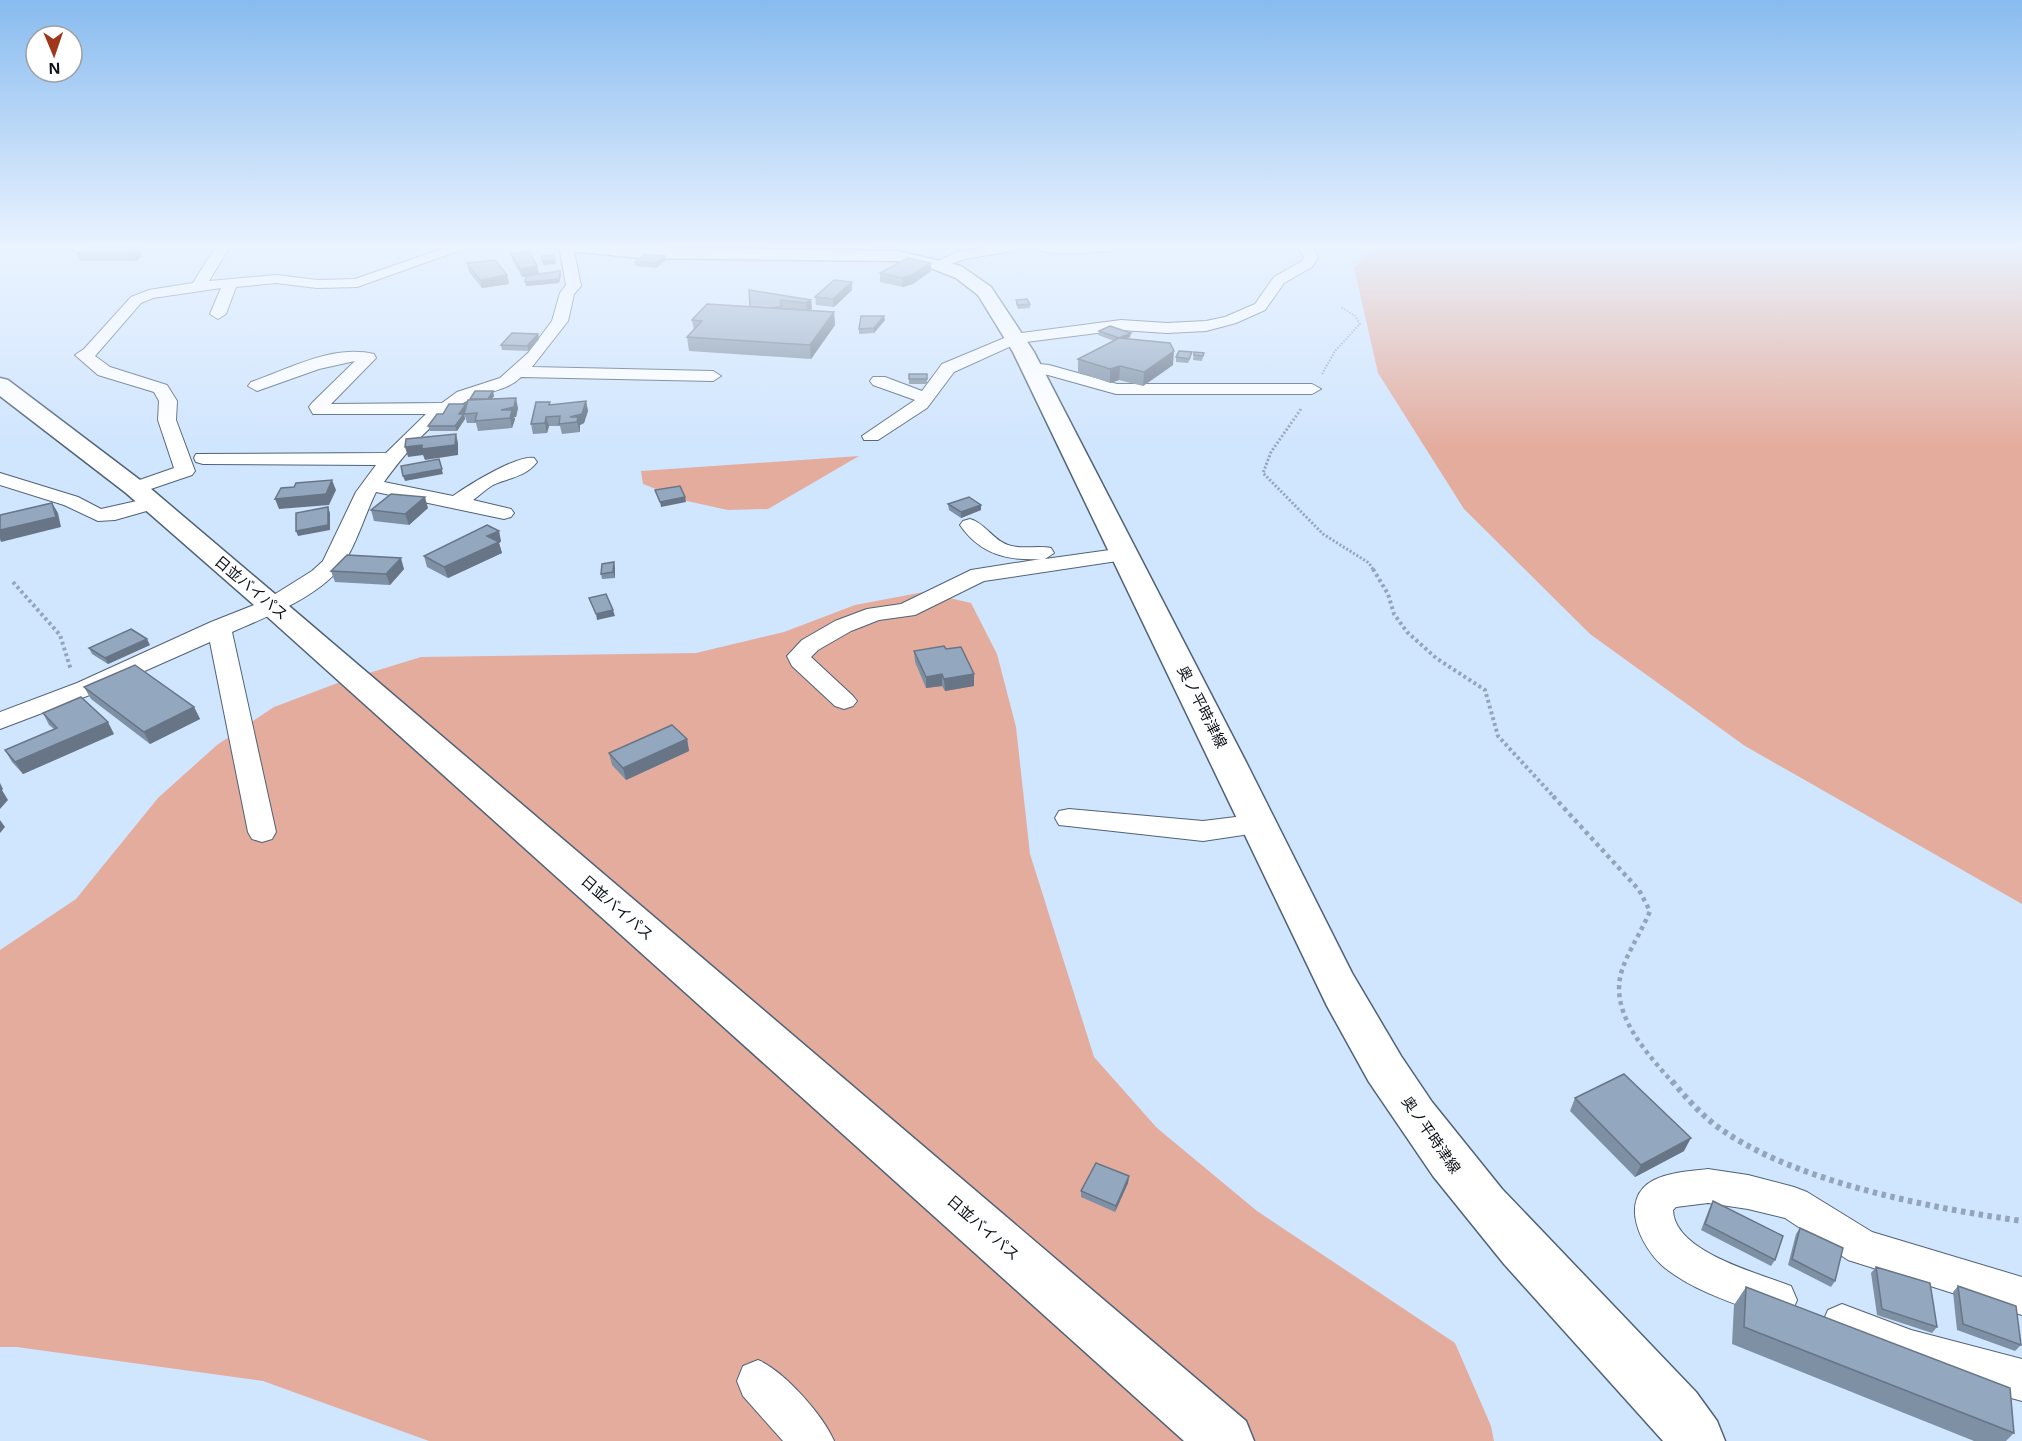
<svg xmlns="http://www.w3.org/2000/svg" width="2022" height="1441" viewBox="0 0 2022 1441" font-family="Helvetica,'Noto Sans JP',sans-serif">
<rect width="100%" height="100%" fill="#d0e5fe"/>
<!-- green -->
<g fill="#e4ac9d">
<polygon points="1379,246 2022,246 2022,904 1745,746 1590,634 1464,509 1378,373 1354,268 1374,248"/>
<polygon points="859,456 768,509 728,510 687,501 643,484 641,471"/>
<polygon points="924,592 971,603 997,654 1016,727 1030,854 1094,1057 1157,1128 1257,1211 1455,1343 1491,1426 1494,1441 429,1441 263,1381 17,1347 0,1347 0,950 76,899 158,798 217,745 274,707 343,681 421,657 696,653 784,632 855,605"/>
</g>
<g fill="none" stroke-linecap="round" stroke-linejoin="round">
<defs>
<g id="street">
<polygon points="76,246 91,246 80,254 73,250"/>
<polygon points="216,246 230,246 209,281 276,275 317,280 355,279 450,246 472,246 357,287 317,288 276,283 236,287 226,314 218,319 210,314 221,288 153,298 141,303 95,356 110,367 167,385 177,401 176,420 195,471 192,475 142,492 128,492 125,488 128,484 174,468 158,420 159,401 154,392 98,375 75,355 84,349 131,297 149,290 193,283"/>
<path d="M559,246H573L581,286L574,294L568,321L532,367L713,371L721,376L713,381L521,377C507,391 488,391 471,399C436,415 406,452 384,482L453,496C467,486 518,454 534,458L537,462C526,477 508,478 493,485C486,489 479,496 473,500L511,509L514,513L511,517L504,519L376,492C365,514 355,549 340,568C316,598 266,617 232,632L276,832L272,839L262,842L252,839L248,832L210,642L95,693L0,729V712L77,683L211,622L264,601L312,571L323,561L356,492L376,465L203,464L196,462L194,458L196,454L386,453L426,414H313L309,407L312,403L355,361L319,369L257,391L248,386L251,382C289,369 333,344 374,354L376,358L331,404L442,403L457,392L500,378L528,353L552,321L560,293L566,285Z"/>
<polygon points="990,246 1025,246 1018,250 965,259 937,269 930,265 957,252"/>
<path d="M1030,246H1116L1117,247L1110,251C1091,252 1044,258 1030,246Z"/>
<polygon points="1297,246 1311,246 1318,257 1312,267 1284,283 1265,310 1236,323 1206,331 1167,333 1121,330 1018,343 954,372 927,408 878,440 864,440 862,436 915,400 873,385 870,381 873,377 885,377 922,391 942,364 1014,334 1121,320 1167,323 1206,321 1225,317 1255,304 1274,277 1302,261 1304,257"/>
<polygon points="1030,363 1049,365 1117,384 1312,384 1321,389 1312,394 1116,394 1048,375 1024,372 1022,368 1024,364"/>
<polygon points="0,473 78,497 101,509 150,498 157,500 160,504 157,508 115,520 98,521 64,505 0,485"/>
<path d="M970,519C985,523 993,540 1008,545C1022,550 1037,545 1051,548L1054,553L1045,559L1124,548L1132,549L1135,554L1132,559L1124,560L984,581L915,615L879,620L851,631L818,650L811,657L853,696L857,701L853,706L844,709L835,706L792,666L787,656L802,640L835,621L867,609L901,604L971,570L1041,559C1007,561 980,554 960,525L963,521Z"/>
<polygon points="1069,809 1203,821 1260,814 1270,817 1274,824 1270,831 1203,841 1059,825 1055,818 1059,811"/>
<path d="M1708,1169L1748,1175L1794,1187L1807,1192L1872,1232L2022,1277V1315L1848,1260L1785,1218L1748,1209L1708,1203L1676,1207L1673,1210C1674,1252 1758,1273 1791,1286L1797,1300L1791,1314L1777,1319C1739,1305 1697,1293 1665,1268C1641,1248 1617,1199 1654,1180C1670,1172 1691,1171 1708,1169Z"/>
<polygon points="1842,1304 1911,1330 2022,1359 2022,1401 1911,1370 1828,1338 1822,1324 1828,1310"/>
<path d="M758,1360C784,1371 823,1415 834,1441H783L743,1396L737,1381L743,1366Z"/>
</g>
<polygon id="secondary" points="562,246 897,251 961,266 991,287 1034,352 1246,762 1352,973 1401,1056 1432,1102 1502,1189 1696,1392 1717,1421 1725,1441 1663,1441 1504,1264 1433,1176 1369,1082 1327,1006 1013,352 978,295 956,278 926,266 897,261 641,258 571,251"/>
<polygon id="highway" points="0,378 8,380 144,483 282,600 1246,1421 1254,1441 1184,1441 262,612 126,493 0,396"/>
</defs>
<!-- street casing -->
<use href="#street" stroke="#4f6277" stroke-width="2"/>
<!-- secondary casing -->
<use href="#secondary" stroke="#4f6277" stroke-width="3"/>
<!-- highway casing -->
<use href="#highway" stroke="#4f6277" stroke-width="3"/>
<!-- path-far4 -->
<polyline stroke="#95a5b9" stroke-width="2" stroke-dasharray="1.5 1.5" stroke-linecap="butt" points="1322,374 1335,351 1360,324 1355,316 1341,307"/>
<!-- path-far3 -->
<polyline stroke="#95a5b9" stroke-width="3" stroke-dasharray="2 2" stroke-linecap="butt" points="1301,409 1271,452 1263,473 1323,534 1369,563 1374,571"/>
<!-- path-far2 -->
<g stroke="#95a5b9" stroke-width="4" stroke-dasharray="3 3" stroke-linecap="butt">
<polyline points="1373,569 1388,594 1394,614 1407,632 1436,658 1485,690 1498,736 1554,797"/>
<polyline points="13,582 60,635 71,670"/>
</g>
<!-- path-far1 -->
<path stroke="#95a5b9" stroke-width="4.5" stroke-dasharray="4 4" stroke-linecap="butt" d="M1553,796L1639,890L1650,911C1642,931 1629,949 1622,970C1608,1013 1647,1053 1673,1083"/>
<!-- path -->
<path stroke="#95a5b9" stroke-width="6" stroke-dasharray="4.5 4.5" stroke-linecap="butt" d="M1672,1081C1688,1100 1705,1119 1725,1132C1801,1183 1931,1208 2022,1221"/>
<!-- street -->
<use href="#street" fill="#fff" fill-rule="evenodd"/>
<!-- secondary -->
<use href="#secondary" fill="#fff" fill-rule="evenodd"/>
<!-- highway -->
<use href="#highway" fill="#fff" fill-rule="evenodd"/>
</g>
<!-- wall -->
<g fill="#7e90a4">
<polygon points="870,246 899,246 896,251 870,248"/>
<polygon points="139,248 142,256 136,261 80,261 77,253"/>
<polygon points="511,253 537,266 539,274 560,271 561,276 559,283 526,286 525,282 526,277 522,277 513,261"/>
<polygon points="666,260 656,268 636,266 635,262"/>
<polygon points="467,263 507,275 509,284 482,288 469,272"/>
<polygon points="931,263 931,271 913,284 903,287 880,282 880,273"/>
<polygon points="852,282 852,290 834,307 816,305 815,297"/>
<polygon points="749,290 811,300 812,309 809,311 834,312 835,325 811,359 689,351 687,337 694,330 692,320 750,307"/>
<polygon points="1016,300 1030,304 1030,308 1018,309 1016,304"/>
<polygon points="885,320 874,333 859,334 859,329"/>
<polygon points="1099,331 1130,337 1127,339 1173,365 1143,386 1119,380 1110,383 1078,372 1078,359 1114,341 1098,335"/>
<polygon points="538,334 539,339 529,351 502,350 501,345"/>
<polygon points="1194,352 1204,353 1202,361 1193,360"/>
<polygon points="1176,357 1191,357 1188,363 1176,362"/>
<rect x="909" y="374" width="18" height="10"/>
<polygon points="494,396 492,399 518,408 516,417 514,417 515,419 512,428 478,431 476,423 467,423 464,413 465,419 457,431 430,431 428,426 443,414 466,406 470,400 470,399"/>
<polygon points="586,401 588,411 584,423 580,425 580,432 562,434 560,426 549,426 547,433 533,434 531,424 550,405"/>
<polygon points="948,504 981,505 981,510 961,518 949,510"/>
<polygon points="428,508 409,525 374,521 371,510"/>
<polygon points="501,541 499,543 502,553 448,578 427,567 424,556"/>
<polygon points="615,568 615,578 602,579 601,574"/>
<polygon points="404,569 390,585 335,582 331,571"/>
<polygon points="150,645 108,664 92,654 89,648"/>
<polygon points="946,649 974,686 945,691 942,686 926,688 915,662 914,651"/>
<polygon points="84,687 194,707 200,719 150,744 91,699"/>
<polygon points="43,713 114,734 23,774 12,762 5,750 54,729 49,725"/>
<polygon points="687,739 689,751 626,780 612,765 609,753"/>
<polygon points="1575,1098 1684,1151 1635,1177 1570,1111"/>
<polygon points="1129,1176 1128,1183 1115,1212 1081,1197 1081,1191"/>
<polygon points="1713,1201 1775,1260 1771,1266 1701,1230 1710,1207"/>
<polygon points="1800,1228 1835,1281 1831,1287 1788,1265 1796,1234"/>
<polygon points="1876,1267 1937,1327 1932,1333 1877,1315 1871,1273"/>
<polygon points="1958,1286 2021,1345 2015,1351 1957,1330 1953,1292"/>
<polygon points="1746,1287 2014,1433 2006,1441 1974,1441 1732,1344 1734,1305"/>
</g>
<!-- shaded-wall -->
<g fill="#677586">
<polygon points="135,246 138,246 139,248 142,256 136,261 132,252 132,248"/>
<polygon points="665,256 666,260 656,268 655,263"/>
<polygon points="555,260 556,264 543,265 542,261"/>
<polygon points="931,263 931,271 913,284 903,287 902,278"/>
<polygon points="537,266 539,275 522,277 520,269"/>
<polygon points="560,271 561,276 559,283 526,286 525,282"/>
<polygon points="507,275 509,284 482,288 480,280"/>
<polygon points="852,282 852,290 834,307 833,299"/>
<polygon points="811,300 812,309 807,312 806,303"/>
<polygon points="834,312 835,325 811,359 810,345"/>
<polygon points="884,316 885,320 874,333 874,328"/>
<polygon points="1131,333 1130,337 1119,342 1119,338"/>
<polygon points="538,334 539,339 529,351 527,346"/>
<polygon points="1174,351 1173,365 1143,386 1144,372"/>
<polygon points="1120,366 1119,380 1110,383 1110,369"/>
<polygon points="493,391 494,396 489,403 488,399"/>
<polygon points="516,398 518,408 516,417 514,417 515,419 512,428 510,418 501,410"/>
<polygon points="586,401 588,411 584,423 580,425 580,432 577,422 570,417"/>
<polygon points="466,404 467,409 464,414 465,419 457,431 455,426 459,414"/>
<polygon points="546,417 549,426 547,433 545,423"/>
<polygon points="456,434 458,443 458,455 425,460 423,455 408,457 405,447"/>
<polygon points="439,459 443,474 405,481 403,476"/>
<polygon points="332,480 336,490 329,505 279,509 275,499"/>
<polygon points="425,497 428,508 409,525 405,514"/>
<polygon points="685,497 686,502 661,507 660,502"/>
<polygon points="52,503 58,513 61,527 1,542 0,539 0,530"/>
<polygon points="981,505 981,510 961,518 961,512"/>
<polygon points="328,507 330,513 330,530 298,536 296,531"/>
<polygon points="499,531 501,541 499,543 502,553 448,578 444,567 487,536"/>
<polygon points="401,558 404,569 390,585 386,574"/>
<polygon points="614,562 615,568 615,578 613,572"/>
<polygon points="613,610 615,616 597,620 596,614"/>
<polygon points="147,639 150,645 108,664 105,658"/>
<polygon points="942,674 942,686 926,688 926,677"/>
<polygon points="974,674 974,686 945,691 944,679"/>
<polygon points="194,707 200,719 150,744 144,732"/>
<polygon points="108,722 114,734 23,774 15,762"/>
<polygon points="687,739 689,751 626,780 623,768"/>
<polygon points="0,783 3,789 2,790 8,800 0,809"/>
<polygon points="0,820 5,827 0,833"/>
<polygon points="1691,1138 1684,1151 1635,1177 1641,1165"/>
<polygon points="1129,1176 1128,1183 1115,1212 1116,1206"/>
</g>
<!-- building -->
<g fill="#93a7bf" stroke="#677586" stroke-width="1.5">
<polygon points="94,246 135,246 132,248 139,248 132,252 77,253"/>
<polygon points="529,251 537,266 520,269 511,253"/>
<polygon points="645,254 665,256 655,263 635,262"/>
<polygon points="554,255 555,260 542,261 542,256"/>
<polygon points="908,258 931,263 912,275 902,278 880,273"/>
<polygon points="495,260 507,275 480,280 467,263"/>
<polygon points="560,271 559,279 525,282 526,276"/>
<polygon points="834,280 852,282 833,299 815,297"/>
<polygon points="749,290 811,300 806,303 781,300 781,307 769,308 750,307"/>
<polygon points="1027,299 1030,304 1018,305 1016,300"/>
<polygon points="707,304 834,312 810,345 687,337 702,321 692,320"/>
<polygon points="861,316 884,316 874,328 859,329"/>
<polygon points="1110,326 1131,333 1119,338 1099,331"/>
<polygon points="512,333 538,334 527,346 501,345"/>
<polygon points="1119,338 1170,343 1174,351 1144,372 1120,366 1110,369 1078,359"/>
<polygon points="1179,351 1192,352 1189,359 1176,357"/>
<polygon points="1194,352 1204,353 1203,356 1194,355"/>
<rect x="909" y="374" width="18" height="5"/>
<polygon points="475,391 493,391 488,399 470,399"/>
<polygon points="516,398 514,407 501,410 512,410 510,418 475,421 477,413 464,414 468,400"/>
<polygon points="586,401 582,414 570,417 578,417 577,422 559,424 560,416 546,417 545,423 531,424 536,402 550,402 549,405"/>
<polygon points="449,404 466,404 459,414 464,414 455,426 428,426 437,414 443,414"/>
<polygon points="456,434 455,445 422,449 422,445 405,447 406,439"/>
<polygon points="439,459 442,469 403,476 401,466"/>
<polygon points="332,480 326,494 275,499 281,488 294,487 296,483"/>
<polygon points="680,486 685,497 660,502 655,490"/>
<polygon points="391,494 425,497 405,514 371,510"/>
<polygon points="969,497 981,505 961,512 948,504"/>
<polygon points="52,503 56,517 0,530 0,515"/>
<polygon points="328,507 328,525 296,531 296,513"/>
<polygon points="487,525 499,531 487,536 499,542 444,567 424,556"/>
<polygon points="347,555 401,558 386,574 331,571"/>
<polygon points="614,562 613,572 601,574 602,564"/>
<polygon points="606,594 613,610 596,614 589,598"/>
<polygon points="131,629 147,639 105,658 89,648"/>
<polygon points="944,646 946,649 961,647 974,674 944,679 942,674 926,677 914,651"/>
<polygon points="135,665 194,707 144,732 84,687"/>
<polygon points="81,697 108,722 15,762 5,750 57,728 43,713"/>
<polygon points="672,725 687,739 623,768 609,753"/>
<polygon points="1624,1074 1691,1138 1641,1165 1575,1098"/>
<polygon points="1096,1163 1129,1176 1116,1206 1081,1191"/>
<polygon points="1713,1201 1783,1236 1775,1260 1705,1224"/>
<polygon points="1800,1228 1843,1248 1835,1281 1792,1259"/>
<polygon points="1876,1267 1930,1283 1937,1327 1882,1309"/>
<polygon points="1958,1286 2016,1306 2021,1345 1963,1324"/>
<polygon points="1746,1287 2010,1388 2014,1433 1744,1327"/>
</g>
<!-- sky -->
<linearGradient id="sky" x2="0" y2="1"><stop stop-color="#88bbef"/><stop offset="0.55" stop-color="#eaf3ff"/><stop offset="1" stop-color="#eaf3ff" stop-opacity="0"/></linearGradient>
<rect width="2022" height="448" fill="url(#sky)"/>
<g text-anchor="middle" stroke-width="4.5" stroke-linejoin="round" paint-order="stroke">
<!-- street labels -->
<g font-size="15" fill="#0a1119" stroke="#fff">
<text transform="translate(251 588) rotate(40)" y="5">日並バイパス</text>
<text transform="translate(1202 707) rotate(63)" y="5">奥ノ平時津線</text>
<text transform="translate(617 908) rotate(41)" y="5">日並バイパス</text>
<text transform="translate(1431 1135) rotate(55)" y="5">奥ノ平時津線</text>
<text transform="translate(983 1228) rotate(41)" y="5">日並バイパス</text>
</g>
</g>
<!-- north arrow -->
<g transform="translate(54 54) rotate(178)"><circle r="28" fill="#ffffff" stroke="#9da0a3" stroke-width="1.5"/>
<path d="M0-4.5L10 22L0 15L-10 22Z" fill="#9f371a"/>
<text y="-9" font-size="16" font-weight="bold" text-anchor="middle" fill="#0a1119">N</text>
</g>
</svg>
